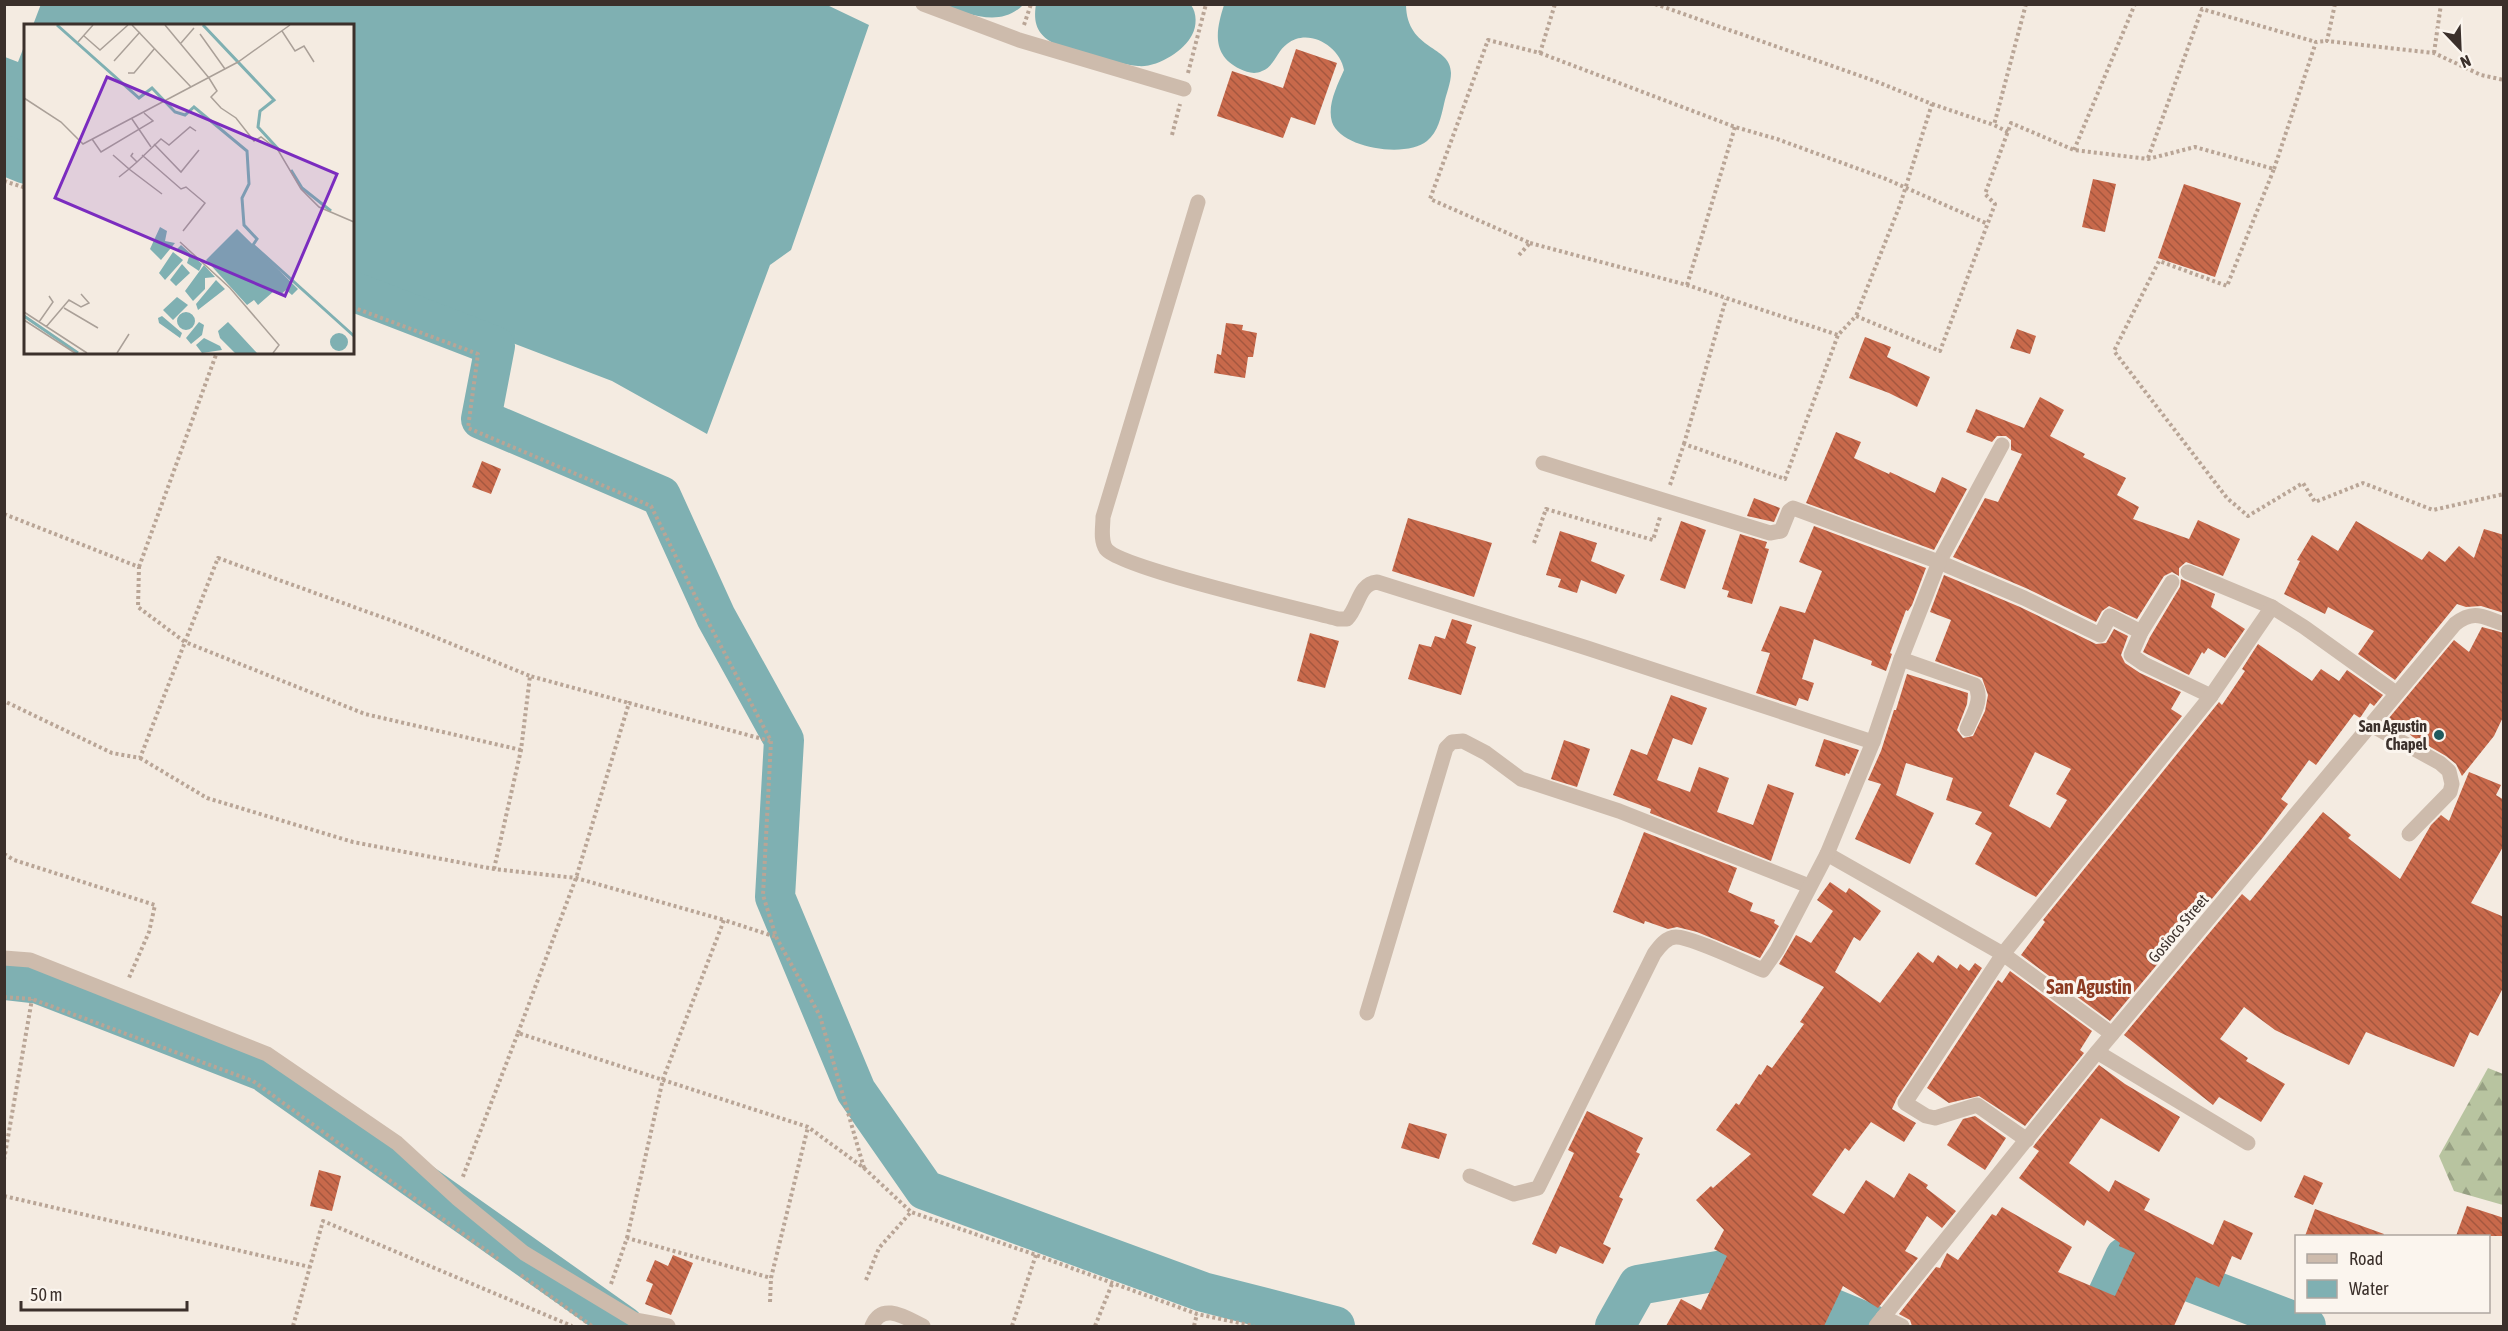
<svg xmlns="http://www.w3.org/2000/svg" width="2508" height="1331" viewBox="0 0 2508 1331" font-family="'Asap Condensed',sans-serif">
<defs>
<pattern id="forest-firs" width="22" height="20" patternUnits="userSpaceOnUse" patternTransform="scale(1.5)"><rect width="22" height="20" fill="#b8c4a0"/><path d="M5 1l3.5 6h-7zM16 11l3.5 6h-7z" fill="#97a083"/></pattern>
<pattern id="building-back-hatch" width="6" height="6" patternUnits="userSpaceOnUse" patternTransform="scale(1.5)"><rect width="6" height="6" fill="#c8694b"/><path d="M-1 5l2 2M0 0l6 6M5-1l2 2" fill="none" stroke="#a4573f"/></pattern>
</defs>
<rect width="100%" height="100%" fill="#f4ebe1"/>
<!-- forest -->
<polygon fill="url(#forest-firs)" points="2488,1068 2503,1074 2503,1205 2454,1191 2439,1156"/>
<!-- water -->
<g fill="#7fb0b2">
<polygon points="41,4 825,4 869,25 791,250 770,265 707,434 612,381 353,282 352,26 33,25"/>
<path d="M1036,4L1191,5C1197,13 1197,26 1192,35C1184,51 1157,68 1138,66C1115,64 1077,50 1053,43C1037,34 1033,23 1036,4Z"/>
<path d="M942,5H1023C1000,28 969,14 942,5Z"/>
<path d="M1224,5H1406C1407,51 1451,45 1451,73C1451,83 1446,94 1444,104C1441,117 1438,132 1427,141C1407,158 1341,149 1332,122C1327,105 1337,86 1344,70C1340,46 1308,27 1287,44C1277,51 1274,67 1262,71C1254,75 1247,72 1240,69C1211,55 1216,30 1224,5Z"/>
<polygon points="25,44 25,156 4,148 5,57 18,62"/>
</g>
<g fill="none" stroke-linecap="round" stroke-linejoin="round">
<!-- river -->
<g stroke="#7fb0b2" stroke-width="40">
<polyline points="4,155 26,164"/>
<polyline points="352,291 495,346 481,419 661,496 716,617 784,740 775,897 856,1091 925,1190 1203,1292 1335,1326"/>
<polyline points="4,980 39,984 263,1071 624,1326"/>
<polyline points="1615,1326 1638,1285 1735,1268 1875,1326"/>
<polyline points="2093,1326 2125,1257 2306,1326"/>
</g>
</g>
<!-- building -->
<g fill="url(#building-back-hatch)" fill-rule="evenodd">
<polygon points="1296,49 1337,63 1315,125 1291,117 1283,138 1217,116 1232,71 1283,88"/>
<polygon points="2093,179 2116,184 2105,232 2082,227"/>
<polygon points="2184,184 2241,203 2215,277 2158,258"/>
<polygon points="1226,323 1243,325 1242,330 1257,333 1253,357 1248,357 1245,378 1214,373 1217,354 1221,355"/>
<polygon points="2017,329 2036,336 2030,354 2010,348"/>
<polygon points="1865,337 1891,347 1887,357 1930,377 1917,407 1889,393 1849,378"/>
<polygon points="2040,397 2064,410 2050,436 2085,454 2083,457 2126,478 2117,495 2139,507 2133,519 2189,539 2198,520 2240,539 2223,576 2186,562 2179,568 2179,576 2172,572 2164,576 2137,619 2109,606 2102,611 2096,622 2028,589 1953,557 1985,498 1998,502 2022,454 2011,450 2011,440 2006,436 1997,436 1992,442 1966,432 1976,409 2024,428"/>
<polygon points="1836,432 1861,442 1854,458 1889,474 1890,472 1935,493 1942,477 1967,489 1934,550 1806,503"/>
<polygon points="482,461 501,469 491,494 472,487"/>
<polygon points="1754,498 1780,508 1774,522 1747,516"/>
<polygon points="1408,518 1492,543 1474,597 1392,571"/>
<polygon points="1681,521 1706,530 1685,589 1660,580"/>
<polygon points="2356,521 2422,560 2429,551 2445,562 2459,546 2474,558 2484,529 2504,535 2504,613 2481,606 2466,607 2457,604 2395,680 2358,654 2374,631 2328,607 2325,614 2284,594 2300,561 2297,560 2312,535 2338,551"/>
<polygon points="1814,526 1926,568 1912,605 1908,611 1906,610 1890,653 1892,654 1886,671 1871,665 1872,661 1814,639 1802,679 1814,683 1808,701 1799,698 1796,706 1756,693 1770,653 1761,651 1780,606 1805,613 1822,571 1799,562"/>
<polygon points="1560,531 1597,543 1591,561 1625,575 1616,594 1581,580 1577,593 1558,587 1561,579 1546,575"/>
<polygon points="1740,534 1767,542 1765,548 1769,549 1752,604 1727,597 1729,591 1722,589"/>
<path d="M1944,575L2020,607L2096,644L2106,643L2114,629L2128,636L2121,655L2125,663L2140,673L2181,692L2171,709L2182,716L2036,897L1975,864L1992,833L1975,824L1982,812L1946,800L1953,778L1906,763L1896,795L1934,813L1910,864L1855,839L1881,784L1868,780L1881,751L1894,710H1896L1907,674L1968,693L1967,704L1957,730L1963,738L1973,736L1985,711L1988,695L1982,678L1935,661L1951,620L1930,612ZM2035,752L2071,769L2056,794L2067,800L2050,828L2009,806Z"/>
<polygon points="2181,579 2215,594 2211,607 2245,629 2225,658 2208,648 2204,654 2202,652 2189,675 2143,652 2150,637 2180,587"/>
<polygon points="1452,619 1472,625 1466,643 1476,647 1461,695 1408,679 1419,644 1431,647 1435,636 1445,639"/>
<polygon points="2482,627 2504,633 2504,715 2494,736 2462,776 2456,764 2446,756 2413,737 2389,718 2454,640 2469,652"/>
<polygon points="1310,633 1339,641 1325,688 1297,681"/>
<polygon points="2258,644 2312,681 2321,669 2339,681 2347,670 2383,695 2374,706 2370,703 2360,718 2354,714 2316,765 2309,760 2281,799 2288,804 2261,840 2110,1021 2021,955 2045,922 2043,920 2219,702 2222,705 2245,671 2242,669"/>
<polygon points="1671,695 1707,708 1692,745 1673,738 1657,780 1690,792 1699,767 1729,778 1717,812 1753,825 1768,784 1794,793 1771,861 1650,813 1651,809 1613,795 1631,749 1647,755"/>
<polygon points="1824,739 1859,750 1849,774 1846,773 1845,776 1815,766"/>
<polygon points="1564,740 1590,749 1577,787 1551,779"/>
<polygon points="2469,772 2501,785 2496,795 2504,800 2504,845 2471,903 2504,917 2504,986 2478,1036 2470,1032 2454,1067 2366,1032 2349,1065 2275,1030 2244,1007 2220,1039 2248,1058 2246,1061 2285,1084 2261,1122 2219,1097 2213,1105 2124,1035 2242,894 2250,901 2323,812 2351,835 2348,838 2400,879 2431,825 2441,815 2449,821"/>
<polygon points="1644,832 1737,868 1728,892 1753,903 1750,911 1775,920 1774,923 1779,926 1760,958 1697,932 1677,927 1668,929 1645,921 1644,924 1613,912"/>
<polygon points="1830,882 1846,893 1849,888 1881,911 1860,941 1854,937 1835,972 1880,1003 1918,952 1933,963 1938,955 1957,969 1960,964 1969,971 1975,963 1982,968 1897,1098 1892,1109 1916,1123 1904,1142 1871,1122 1849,1151 1845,1148 1812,1195 1844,1214 1866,1180 1894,1198 1909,1173 1928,1185 1926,1188 1956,1211 1942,1228 1927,1216 1905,1251 1918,1258 1878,1308 1843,1286 1824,1326 1666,1326 1681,1299 1701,1310 1727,1256 1714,1249 1724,1230 1696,1200 1711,1186 1713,1188 1751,1154 1716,1130 1736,1103 1739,1105 1759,1074 1761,1075 1767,1065 1772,1068 1804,1024 1800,1022 1824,987 1779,964 1796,935 1811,943 1833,911 1817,900"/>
<polygon points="2010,971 2092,1031 2080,1050 2084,1053 2025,1126 1979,1096 1949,1103 1927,1088 1998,980 2002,983"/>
<polygon points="2099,1065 2125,1084 2180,1117 2159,1152 2101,1118 2069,1163 2109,1192 2115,1180 2150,1199 2144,1210 2213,1245 2224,1220 2253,1233 2241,1260 2232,1256 2219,1287 2196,1277 2174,1326 1912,1326 1910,1320 1899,1314 1936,1267 1940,1268 1947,1253 1958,1260 1992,1214 1996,1216 2002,1207 2072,1247 2058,1272 2115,1296 2135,1253 2119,1246 2120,1243 2087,1220 2084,1226 2019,1178 2039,1151 2033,1147 2036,1143"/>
<polygon points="1587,1111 1643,1138 1636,1152 1640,1154 1619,1197 1623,1199 1603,1244 1611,1248 1603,1264 1560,1246 1556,1254 1532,1244 1574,1153 1568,1150"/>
<polygon points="1975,1116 2006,1138 1985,1170 1947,1145 1963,1119"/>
<polygon points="1409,1123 1447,1134 1439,1159 1401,1148"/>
<polygon points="319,1170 341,1176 332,1211 310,1206"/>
<polygon points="2304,1175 2323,1183 2313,1205 2294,1197"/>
<polygon points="2467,1206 2504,1218 2504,1236 2456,1236"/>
<polygon points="2315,1209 2384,1234 2383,1236 2305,1236"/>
<polygon points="673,1255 693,1263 671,1315 645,1304 653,1284 646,1281 655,1260 668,1266"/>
</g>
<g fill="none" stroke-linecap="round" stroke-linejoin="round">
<!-- path -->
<g stroke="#b9a596" stroke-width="4" stroke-dasharray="3 3" stroke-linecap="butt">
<polyline points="1655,4 1875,81 1932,104 1900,205 1856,316"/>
<polyline points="2335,4 2327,41 2434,53 2481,75 2504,80"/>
<polyline points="1024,25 1031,4"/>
<polyline points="1540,53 1735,127 1777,139 1886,179 1988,224"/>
<polyline points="2434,53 2441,4"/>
<polyline points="1188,73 1206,4"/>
<polyline points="1932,104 1994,125"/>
<polyline points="2008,132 1994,125 2026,4"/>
<polyline points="1172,135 1180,104"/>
<polyline points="2074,150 2135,4"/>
<polyline points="2148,158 2202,9 2316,42"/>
<polyline points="2274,169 2316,42 2327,41"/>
<polyline points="4,181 26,188"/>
<polyline points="1530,243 1687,285 1838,335"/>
<polyline points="1519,255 1530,243 1430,199 1488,40 1540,53 1555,4"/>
<polyline points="1687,285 1735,127"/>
<polyline points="352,307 478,354 468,428 651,506 705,616 771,741 763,895 776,937 820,1016 864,1168 808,1127 518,1033 462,1179"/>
<polyline points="1684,444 1726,299"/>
<polyline points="1670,485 1684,444 1785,479 1838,335 1856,316 1940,351 1995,204 1985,194 2011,123 2074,150 2148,159 2195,147 2274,169 2227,286 2159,261 2114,351 2227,498 2248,516 2303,483 2315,502 2363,483 2433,510 2504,494"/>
<polyline points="4,514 139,567 138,607 185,642 140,758 112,753 4,701"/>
<polyline points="1534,543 1546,509 1653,540 1660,517"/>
<polyline points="139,567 217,352"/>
<polyline points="521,750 365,714 185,642 218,558 415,629 530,676"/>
<polyline points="140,758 207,798 353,842 494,869 576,878 724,920"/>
<polyline points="4,854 14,860 155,905 149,932 128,980"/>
<polyline points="494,869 521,750 530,676 629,703"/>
<polyline points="4,997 32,999 253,1081 498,1259"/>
<polyline points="518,1033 576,878 629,703 770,741"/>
<polyline points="4,1160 32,999"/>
<polyline points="864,1168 911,1212"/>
<polyline points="4,1196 310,1267"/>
<polyline points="627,1238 663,1079 724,920 776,937"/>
<polyline points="521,1275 592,1326"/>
<polyline points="866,1280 879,1248 911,1212 1036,1255 1197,1314 1254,1326"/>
<polyline points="611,1284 627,1238 771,1278"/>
<polyline points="770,1302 771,1278 808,1127"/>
<polyline points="293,1326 323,1221 572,1326"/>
<polyline points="1012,1326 1036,1255"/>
<polyline points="1095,1326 1112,1284"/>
<polyline points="1194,1326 1197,1314"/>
</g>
<!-- minor -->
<g stroke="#cdbbac" stroke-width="15">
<polyline points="923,4 1019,40 1184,89"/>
<path d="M1198,202L1103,517C1103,527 1100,540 1106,549C1120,568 1304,610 1338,619H1347C1359,607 1358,584 1377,582L1587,648L1873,742"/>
<polyline points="2002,445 1939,562 2024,598 2100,635 2110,616 2141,632"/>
<path d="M1543,463L1770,533L1781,531L1789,511L1793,508L1939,562L1901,659L1975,685C1984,699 1972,716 1967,729"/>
<polyline points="2188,572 2272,607"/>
<polyline points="2172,582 2141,632 2131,655 2144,664 2211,696"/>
<polyline points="2371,725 2440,763 2449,771 2452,784 2450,792 2409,834"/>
<polyline points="1827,854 2003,954 2112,1034"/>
<polyline points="4,958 30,960 267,1054 397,1143 458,1199 524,1253 635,1320 668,1326"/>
<polyline points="1367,1013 1446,748 1452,742 1463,741 1486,753 1521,779 1619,811 1809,886"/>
<polyline points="2097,1052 2248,1143"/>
<polyline points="2027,1140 1977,1105 1935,1118 1926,1116 1905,1103 2003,954 2211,696 2272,607 2304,627 2396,693"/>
<path d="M1470,1176L1514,1194L1538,1188L1654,954C1659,947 1666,937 1676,937C1692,937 1745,963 1763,970L1777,950L1827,854L1873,742L1901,659"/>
<polyline points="1883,1317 1902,1326"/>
<path d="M872,1326C882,1301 906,1318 923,1326"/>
<path d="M1876,1326L2097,1052L2455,624C2474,609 2483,617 2504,624"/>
</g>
</g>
<!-- markers -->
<circle fill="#1f5a5e" stroke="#fbf5ee" stroke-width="2" cx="2439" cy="735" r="6"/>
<g text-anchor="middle" stroke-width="6" stroke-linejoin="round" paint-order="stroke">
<!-- poi labels -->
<g font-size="16" font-weight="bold" fill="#3b302b" stroke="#fbf5ee" text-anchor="end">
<text x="2427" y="732">San Agustin<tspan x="2427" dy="18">Chapel</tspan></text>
</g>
<!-- street labels -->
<g font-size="16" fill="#3b302b" stroke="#fbf5ee">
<text transform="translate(2178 928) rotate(-50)" y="6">Gosioco Street</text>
</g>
<!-- quarter labels -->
<g font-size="20" font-weight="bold" fill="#8c3b22" stroke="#fbf5ee">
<text x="2089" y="994">San Agustin</text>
</g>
</g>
<!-- overview -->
<g transform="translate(24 24)">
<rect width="330" height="330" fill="#f4ebe1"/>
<path d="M136,203L143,207L141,217L151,219L137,236L126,225ZM213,205L274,265L268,271L262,266L256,271L250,267L234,281L230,276L223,281L182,236ZM157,221L178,240L175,247L163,239L165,233L152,226ZM149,228L159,236L141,256L135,249ZM158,240L166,249L152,262L146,256ZM180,241L191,253L181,254V265L169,277L161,267ZM192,256L201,265L174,286L172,280ZM153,273L164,281L149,296L139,286ZM153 297a9 9 0 1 1 18 0a9 9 0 1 1-18 0ZM138,292L158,309L156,314L135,299L134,294ZM175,298L180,301L178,311L167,320L162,314ZM204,298L207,301L233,329H211L196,314L194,307ZM306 318a9 9 0 1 1 18 0a9 9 0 1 1-18 0ZM180,314L196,322L198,326L178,329L172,321Z" fill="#7fb0b2"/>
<path fill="none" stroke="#7fb0b2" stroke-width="3" d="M33,1L115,74L128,64L151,88L161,91L170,83L223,127L225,160L218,174L220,201L233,215L229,221L330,312M179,1L250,76L236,87L234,103L256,127M267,146L278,164L307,187M0,292L54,329"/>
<path fill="none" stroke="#aaa098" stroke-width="1.5" d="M108,1L167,63M141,1L185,54L193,67L187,73L197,84L212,94L230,117L237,113L254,126L277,165L295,183L330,198M258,7L271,27L280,22L290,38M176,10L201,45M60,12L76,26L104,1M54,18L69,1M157,19L170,4M90,37L116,8M104,49H110L131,24M0,74L37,98L59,120L214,38L266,1M108,95L127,123M68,115L77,128L129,97L120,89M130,120L157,148L175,126M109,129L107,132L113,138L105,145L138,170M89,131L105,145L95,153M118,131L157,165L162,163L181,179L159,207M113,138L137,115L145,121L166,103L172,107M156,218L206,264L255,321L249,329M40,284L74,304M0,288L63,329M0,296L51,329M15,298L29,278L25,272M22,303L45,276L57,283L65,279L57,270M93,329L105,310"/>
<path fill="#7b2cbf" fill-opacity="0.15" stroke="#7b2cbf" stroke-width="3" d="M83,53L313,150L261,272L31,174Z"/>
<rect width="330" height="330" fill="none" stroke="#3b302b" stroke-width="3"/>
</g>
<!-- border -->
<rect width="2508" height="1331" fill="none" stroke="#3b302b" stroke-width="12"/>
<!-- legend -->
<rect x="2295" y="1235" width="195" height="78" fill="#fbf5ee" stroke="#aea6a0" stroke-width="1.5"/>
<rect x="2307" y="1254" width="30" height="9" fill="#cdbbac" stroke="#aea6a0" stroke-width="1.5"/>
<text x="2349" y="1265" font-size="18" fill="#3b302b">Road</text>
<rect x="2307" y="1280" width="30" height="18" fill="#7fb0b2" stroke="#aea6a0" stroke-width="1.5"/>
<text x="2349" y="1295" font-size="18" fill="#3b302b">Water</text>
<!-- north arrow -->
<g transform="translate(2460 48) rotate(157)" stroke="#fbf5ee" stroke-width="4.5" paint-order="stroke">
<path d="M0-4.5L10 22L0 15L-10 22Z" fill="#3b302b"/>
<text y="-9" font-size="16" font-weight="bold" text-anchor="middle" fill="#3b302b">N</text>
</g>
<!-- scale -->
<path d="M21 1301v9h166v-9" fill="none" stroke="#3b302b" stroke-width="3"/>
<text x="30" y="1301" font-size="18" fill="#3b302b" stroke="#fbf5ee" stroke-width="4.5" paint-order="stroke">50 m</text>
</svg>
